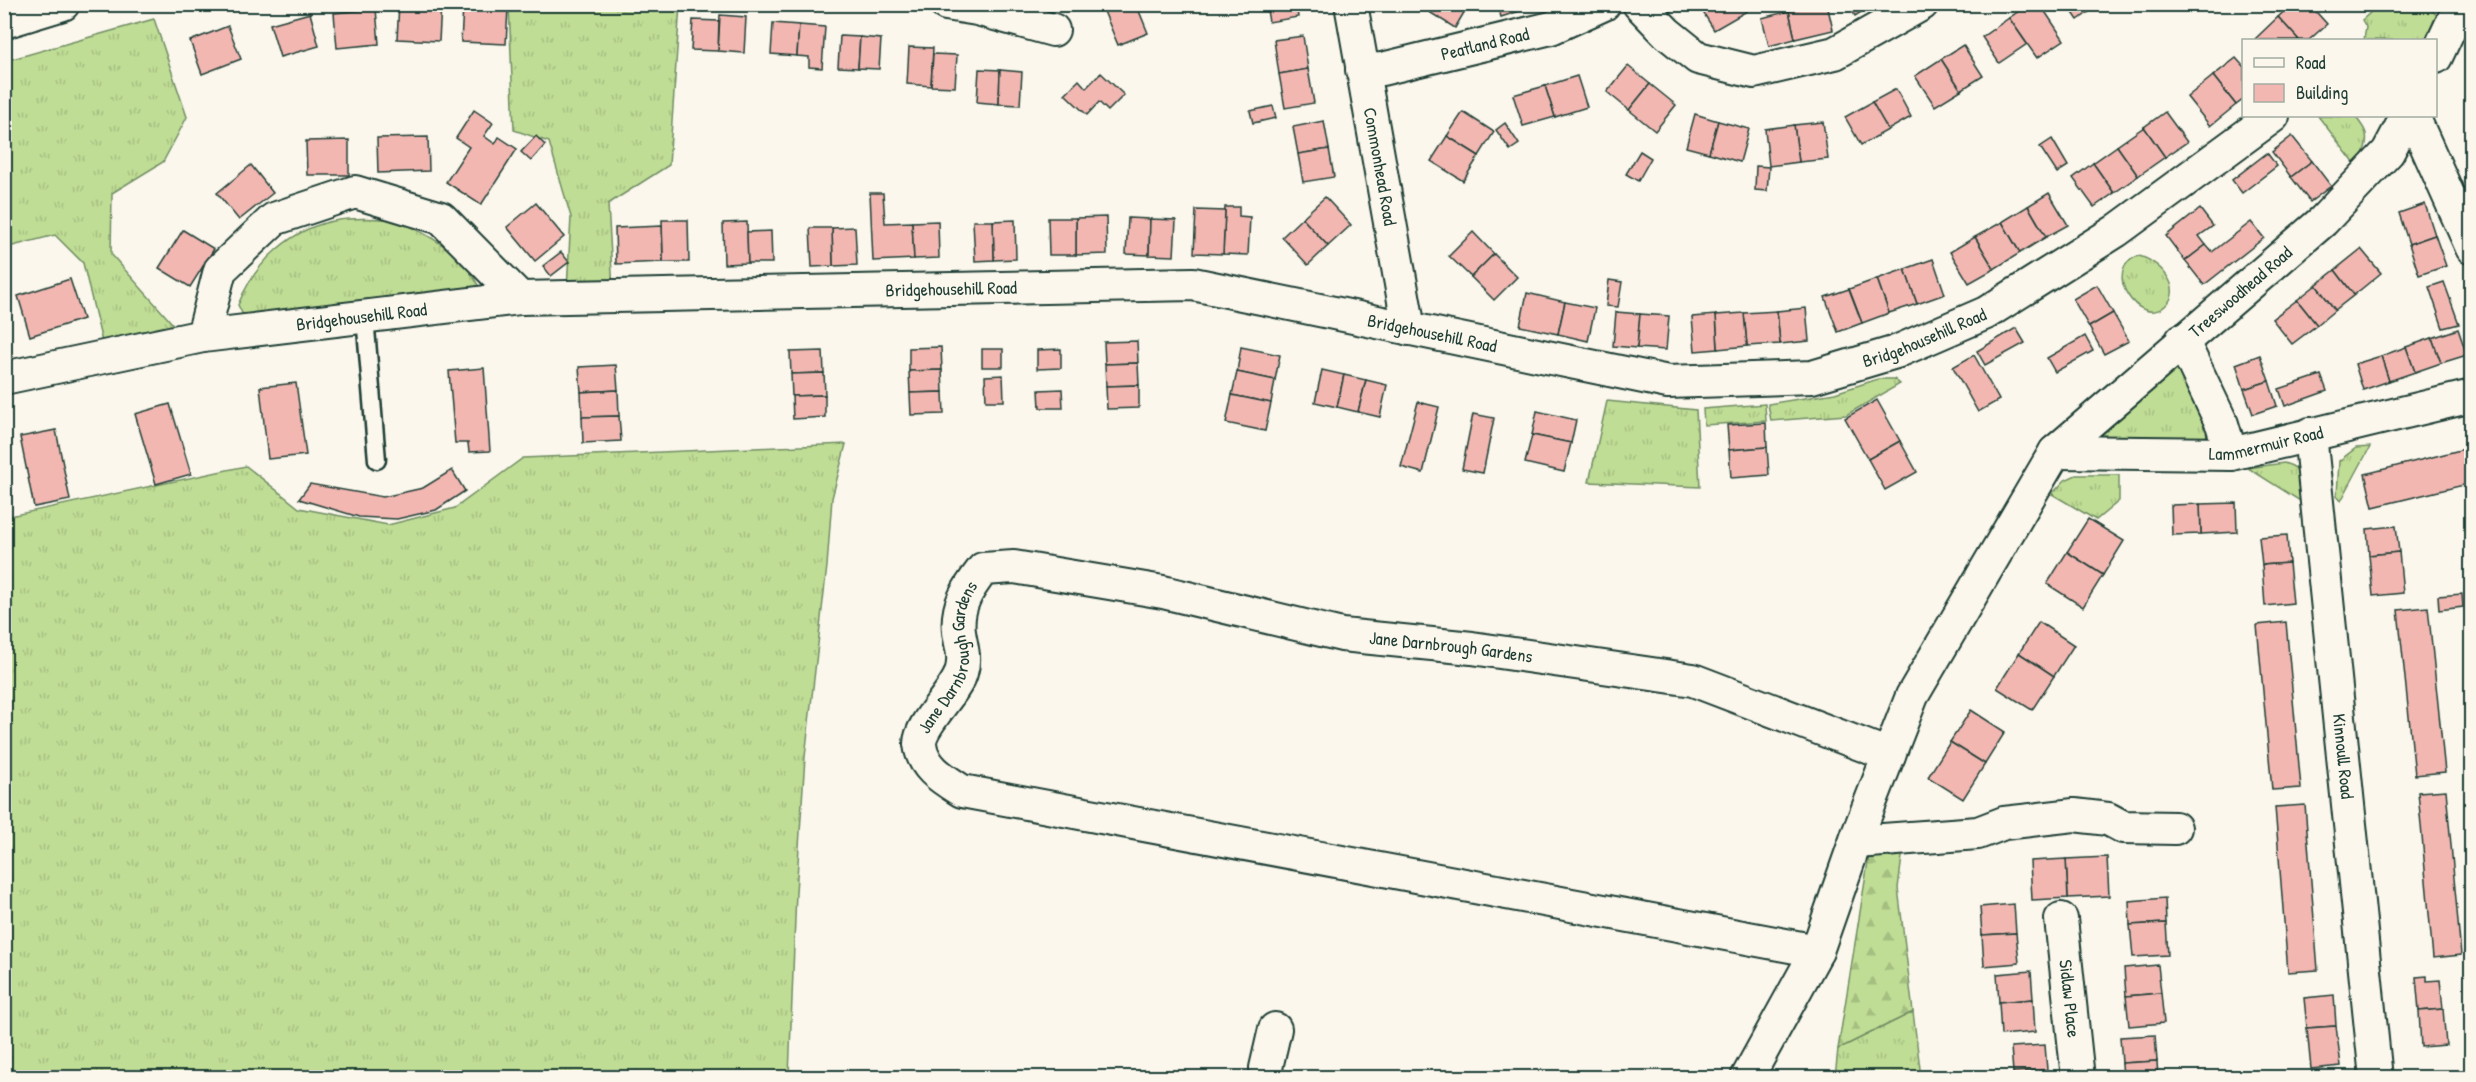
<svg xmlns="http://www.w3.org/2000/svg" width="2476" height="1082" viewBox="0 0 2476 1082" font-family="'Patrick Hand',sans-serif">
<defs>
<pattern id="grass-tufts" width="24" height="20" patternUnits="userSpaceOnUse" patternTransform="scale(1.5)"><rect width="24" height="20" fill="#c0dd95"/><path d="M3 7l-1-3M5 7V3M7 7l1-3M15 17l-1-3M17 17v-4M19 17l1-3" fill="none" stroke="#a5bf81"/></pattern>
<pattern id="forest-firs" width="22" height="20" patternUnits="userSpaceOnUse" patternTransform="scale(1.5)"><rect width="22" height="20" fill="#c0dd95"/><path d="M5 1l3.5 6h-7zM16 11l3.5 6h-7z" fill="#a5bf81"/></pattern>
</defs>
<rect width="100%" height="100%" fill="#fbf7ec"/>
<filter id="ink" filterUnits="userSpaceOnUse"><feTurbulence type="fractalNoise" baseFrequency=".0167" numOctaves="2"/><feDisplacementMap in="SourceGraphic" scale="12" xChannelSelector="R" yChannelSelector="G"/><feConvolveMatrix kernelMatrix="1 2 1 2 8 2 1 2 1" color-interpolation-filters="sRGB"/></filter>
<g filter="url(#ink)">
<!-- grass -->
<g fill="url(#grass-tufts)" stroke="#708d64" stroke-width="1.5">
<polygon points="509,5 680,5 669,165 608,204 613,290 567,290 571,217 549,142 514,130"/>
<polygon points="2379,5 2426,5 2444,22 2436,40 2364,40 2366,27 2362,20"/>
<polygon points="154,19 187,117 163,162 112,193 111,254 179,331 104,350 83,263 55,235 5,248 5,61"/>
<path d="M2318,116L2356,117C2359,122 2365,128 2366,134C2368,144 2363,158 2355,164Z"/>
<path d="M390,219C424,231 462,251 478,285L473,293L250,319L243,315L238,305C255,262 292,227 339,220C356,217 373,219 390,219Z"/>
<path d="M2138,256C2157,259 2186,288 2165,306C2139,329 2100,269 2138,256Z"/>
<polygon points="2173,364 2180,367 2210,431 2202,441 2102,439 2102,432"/>
<polygon points="1878,379 1894,379 1900,384 1846,415 1771,421 1768,404 1835,393"/>
<polygon points="1607,401 1696,410 1700,487 1589,482"/>
<polygon points="1765,404 1766,421 1704,425 1703,409"/>
<polygon points="846,444 832,498 827,566 805,757 796,892 789,1077 5,1077 5,517 246,466 299,508 388,525 455,508 523,458"/>
<polygon points="2370,447 2341,501 2337,496 2339,461 2356,448"/>
<path d="M2284,463C2308,470 2304,483 2305,504L2248,468Z"/>
<polygon points="2076,475 2119,475 2119,501 2096,520 2052,494 2065,480"/>
<polygon points="1913,1012 1921,1077 1835,1078 1838,1049"/>
</g>
<!-- forest -->
<polygon fill="url(#forest-firs)" stroke="#708d64" stroke-width="1.5" points="1903,849 1898,888 1913,1012 1838,1049 1870,850"/>
<!-- building -->
<g fill="#f3b7b2" stroke="#1f3d34" stroke-width="1.5">
<polygon points="399,4 441,5 439,41 397,39"/>
<polygon points="1101,4 1141,4 1137,6 1148,33 1118,45"/>
<polygon points="1266,4 1296,4 1298,17 1269,22"/>
<polygon points="1430,4 1469,4 1455,28 1426,10"/>
<polygon points="1497,4 1528,4 1529,8 1501,17"/>
<polygon points="1698,4 1743,4 1747,11 1714,30"/>
<polygon points="1816,4 1827,4 1833,30 1795,39 1789,11"/>
<polygon points="1848,4 1874,4 1855,16"/>
<polygon points="2029,4 2040,4 2064,40 2037,58 2009,18"/>
<polygon points="2067,4 2100,4 2078,20"/>
<polygon points="2292,4 2309,4 2327,24 2309,40 2299,40 2278,17"/>
<polygon points="463,7 508,8 506,44 461,42"/>
<polygon points="376,9 379,44 337,48 334,13"/>
<polygon points="1789,11 1795,39 1769,46 1762,18"/>
<polygon points="310,13 319,46 280,57 270,24"/>
<polygon points="720,15 746,17 744,53 718,51"/>
<polygon points="2278,17 2299,40 2256,40 2255,39"/>
<polygon points="2009,18 2027,44 1999,63 1982,37"/>
<polygon points="693,20 719,21 718,51 691,50"/>
<polygon points="773,23 799,25 797,56 771,54"/>
<polygon points="799,25 825,27 822,68 809,67 809,57 797,56"/>
<polygon points="228,26 241,59 202,74 190,41"/>
<polygon points="840,36 860,37 858,68 838,67"/>
<polygon points="1303,36 1308,69 1279,74 1274,40"/>
<polygon points="860,37 881,39 879,69 858,68"/>
<polygon points="1963,45 1983,76 1961,90 1941,59"/>
<polygon points="909,47 933,48 931,86 907,84"/>
<polygon points="933,54 957,55 955,87 931,86"/>
<polygon points="2236,58 2244,67 2244,99 2236,105 2213,76"/>
<polygon points="1941,59 1961,90 1935,106 1915,76"/>
<polygon points="1628,66 1650,84 1629,110 1607,92"/>
<polygon points="979,69 1000,70 999,104 977,102"/>
<polygon points="1308,69 1314,103 1285,108 1279,74"/>
<polygon points="1000,70 1022,72 1020,105 999,104"/>
<polygon points="1101,73 1124,95 1108,111 1099,102 1087,115 1065,94 1079,80 1086,88"/>
<polygon points="1577,76 1587,107 1555,117 1545,86"/>
<polygon points="2213,76 2236,105 2210,126 2187,97"/>
<polygon points="1650,84 1676,105 1655,131 1629,110"/>
<polygon points="1545,86 1555,117 1523,126 1513,95"/>
<polygon points="1896,89 1911,117 1888,130 1872,102"/>
<polygon points="1872,102 1888,130 1861,145 1845,117"/>
<polygon points="1273,106 1276,118 1253,123 1250,111"/>
<polygon points="474,110 493,123 484,136 495,144 499,137 517,149 481,205 446,182 469,147 456,138"/>
<polygon points="1463,112 1494,132 1479,156 1447,136"/>
<polygon points="2165,112 2187,142 2165,157 2144,127"/>
<polygon points="1695,114 1718,121 1709,153 1686,147"/>
<polygon points="1324,121 1329,149 1298,154 1293,127"/>
<polygon points="1718,121 1749,129 1740,162 1709,153"/>
<polygon points="1823,122 1828,159 1799,162 1794,125"/>
<polygon points="1505,123 1519,144 1510,150 1496,130"/>
<polygon points="1794,125 1799,162 1769,166 1765,129"/>
<polygon points="2144,127 2165,157 2138,176 2117,146"/>
<polygon points="536,136 545,145 531,161 521,152"/>
<polygon points="1447,136 1479,156 1463,181 1431,161"/>
<polygon points="2292,136 2312,161 2291,177 2272,152"/>
<polygon points="428,137 429,171 378,173 377,138"/>
<polygon points="2052,139 2068,166 2057,173 2040,147"/>
<polygon points="349,140 349,175 307,175 306,141"/>
<polygon points="2117,146 2138,176 2114,193 2093,163"/>
<polygon points="1329,149 1334,177 1303,182 1298,154"/>
<polygon points="1640,151 1651,158 1638,181 1626,174"/>
<polygon points="2267,153 2277,166 2242,193 2232,180"/>
<polygon points="2312,161 2331,186 2310,202 2291,177"/>
<polygon points="2093,163 2114,193 2094,207 2073,178"/>
<polygon points="251,165 273,193 239,220 217,193"/>
<polygon points="1756,166 1769,167 1767,191 1755,190"/>
<polygon points="870,193 883,193 885,223 912,222 914,259 873,261"/>
<polygon points="2049,193 2068,225 2046,237 2028,206"/>
<polygon points="1325,197 1351,225 1328,246 1302,218"/>
<polygon points="536,203 564,237 535,261 507,227"/>
<polygon points="2425,204 2435,235 2409,244 2399,213"/>
<polygon points="2028,206 2046,237 2020,253 2002,222"/>
<polygon points="1225,207 1239,207 1239,216 1250,217 1248,255 1223,254"/>
<polygon points="2200,209 2213,226 2199,236 2206,245 2185,261 2166,236"/>
<polygon points="1196,210 1225,211 1223,254 1194,253"/>
<polygon points="1106,217 1107,254 1076,255 1076,218"/>
<polygon points="1048,218 1076,218 1076,255 1049,255"/>
<polygon points="1128,218 1150,219 1149,255 1126,254"/>
<polygon points="1302,218 1328,246 1308,265 1282,237"/>
<polygon points="1150,219 1176,220 1174,256 1149,255"/>
<polygon points="662,220 688,220 689,262 663,262"/>
<polygon points="1015,220 1016,259 994,260 993,221"/>
<polygon points="938,221 939,258 914,259 912,222"/>
<polygon points="973,221 993,221 994,260 975,261"/>
<polygon points="747,222 748,263 724,264 723,223"/>
<polygon points="2002,222 2020,253 1994,269 1975,237"/>
<polygon points="2251,222 2264,238 2204,285 2185,261 2206,245 2212,252"/>
<polygon points="662,226 663,262 616,264 615,228"/>
<polygon points="855,227 857,265 833,266 832,228"/>
<polygon points="810,228 832,228 833,266 812,267"/>
<polygon points="183,230 214,249 190,287 159,268"/>
<polygon points="771,231 772,263 748,263 747,232"/>
<polygon points="1473,232 1494,254 1471,277 1449,256"/>
<polygon points="2435,235 2446,266 2419,275 2409,244"/>
<polygon points="1975,237 1994,269 1969,283 1950,252"/>
<polygon points="2361,249 2381,273 2354,295 2335,270"/>
<polygon points="561,252 569,262 551,276 543,266"/>
<polygon points="1494,254 1517,277 1494,300 1471,277"/>
<polygon points="1933,259 1945,294 1917,304 1905,269"/>
<polygon points="1905,269 1917,304 1889,313 1877,279"/>
<polygon points="2335,270 2354,295 2335,310 2316,285"/>
<polygon points="70,279 83,319 30,336 18,296"/>
<polygon points="1877,279 1889,313 1862,323 1849,289"/>
<polygon points="1609,280 1622,282 1618,307 1606,306"/>
<polygon points="2444,282 2459,324 2443,328 2429,287"/>
<polygon points="2097,285 2113,313 2089,327 2073,299"/>
<polygon points="2316,285 2335,310 2317,325 2297,300"/>
<polygon points="1849,289 1862,323 1838,332 1825,297"/>
<polygon points="1527,293 1565,302 1558,334 1520,326"/>
<polygon points="2297,300 2317,325 2292,344 2272,319"/>
<polygon points="1565,302 1595,308 1588,341 1558,334"/>
<polygon points="1806,308 1809,341 1780,344 1777,311"/>
<polygon points="1777,311 1780,344 1747,346 1744,313"/>
<polygon points="1616,312 1640,314 1637,348 1613,346"/>
<polygon points="1744,313 1747,346 1718,349 1716,315"/>
<polygon points="2113,313 2129,341 2104,354 2089,327"/>
<polygon points="1640,314 1669,316 1666,350 1637,348"/>
<polygon points="1716,315 1718,349 1695,351 1692,317"/>
<polygon points="2016,328 2025,343 1985,365 1977,351"/>
<polygon points="2458,329 2467,355 2441,363 2432,338"/>
<polygon points="2085,336 2093,351 2055,372 2047,358"/>
<polygon points="2432,338 2441,363 2415,372 2406,347"/>
<polygon points="1137,341 1138,363 1105,364 1104,342"/>
<polygon points="941,347 942,370 909,371 909,348"/>
<polygon points="1241,347 1280,355 1275,380 1237,372"/>
<polygon points="2406,347 2415,372 2389,381 2381,356"/>
<rect x="982" y="349" width="21" height="18"/>
<polygon points="1061,349 1061,368 1037,369 1037,350"/>
<polygon points="823,351 824,373 791,374 790,352"/>
<polygon points="1974,355 1999,400 1978,412 1953,367"/>
<polygon points="2260,355 2269,381 2244,389 2236,364"/>
<polygon points="2381,356 2389,381 2363,390 2355,364"/>
<polygon points="1138,363 1139,385 1106,386 1105,364"/>
<polygon points="616,365 618,390 581,392 579,367"/>
<polygon points="484,368 490,451 469,452 468,443 455,443 449,371"/>
<polygon points="942,370 943,392 910,393 909,371"/>
<polygon points="1322,370 1344,375 1337,407 1315,402"/>
<polygon points="1237,372 1275,380 1271,403 1232,395"/>
<polygon points="824,373 825,395 792,396 791,374"/>
<polygon points="1003,375 1004,401 986,401 985,376"/>
<polygon points="1344,375 1366,380 1358,412 1337,407"/>
<polygon points="2321,375 2327,391 2285,406 2279,389"/>
<polygon points="1366,380 1387,385 1380,417 1358,412"/>
<polygon points="2269,381 2277,406 2253,414 2244,389"/>
<polygon points="296,383 306,455 268,459 260,387"/>
<polygon points="1139,385 1139,408 1107,409 1106,386"/>
<polygon points="1062,389 1063,408 1040,408 1039,390"/>
<polygon points="618,390 619,416 582,417 581,392"/>
<polygon points="943,392 944,414 911,415 910,393"/>
<polygon points="825,395 825,417 793,419 792,396"/>
<polygon points="1232,395 1271,403 1265,431 1226,423"/>
<polygon points="1877,400 1900,441 1868,459 1845,418"/>
<polygon points="1418,402 1439,407 1423,473 1401,467"/>
<polygon points="170,404 191,474 156,484 135,414"/>
<polygon points="1537,411 1576,420 1571,443 1532,435"/>
<polygon points="1473,414 1494,418 1483,473 1462,469"/>
<polygon points="619,416 621,441 583,443 582,417"/>
<polygon points="1766,423 1767,447 1729,450 1727,425"/>
<polygon points="56,430 70,500 34,507 20,437"/>
<polygon points="1532,435 1571,443 1564,472 1525,463"/>
<polygon points="1900,441 1917,472 1885,490 1868,459"/>
<polygon points="1767,447 1769,475 1731,478 1729,450"/>
<polygon points="2472,447 2472,483 2373,507 2365,474"/>
<polygon points="452,470 465,491 436,510 397,519 359,517 299,499 310,484 383,497 423,488"/>
<polygon points="2236,503 2237,532 2201,534 2200,504"/>
<polygon points="2200,504 2201,534 2172,535 2171,505"/>
<polygon points="2088,519 2124,541 2103,575 2067,552"/>
<polygon points="2396,526 2399,552 2369,555 2367,529"/>
<polygon points="2287,535 2289,563 2262,565 2259,537"/>
<polygon points="2067,552 2103,575 2083,607 2047,584"/>
<polygon points="2399,552 2403,593 2373,596 2369,555"/>
<polygon points="2289,563 2293,603 2265,606 2262,565"/>
<polygon points="2462,594 2463,607 2439,610 2438,596"/>
<polygon points="2428,607 2445,772 2415,775 2398,610"/>
<polygon points="2039,622 2074,645 2054,676 2019,653"/>
<polygon points="2286,622 2301,788 2272,790 2257,625"/>
<polygon points="2019,653 2054,676 2032,710 1997,688"/>
<polygon points="1971,710 2005,732 1985,764 1950,742"/>
<polygon points="1950,742 1985,764 1963,799 1928,777"/>
<polygon points="2446,790 2461,955 2433,958 2418,792"/>
<polygon points="2305,805 2318,970 2288,972 2275,807"/>
<polygon points="2107,857 2109,896 2068,898 2066,859"/>
<polygon points="2066,859 2068,898 2032,900 2030,861"/>
<polygon points="2165,898 2166,923 2130,925 2129,901"/>
<polygon points="2014,904 2016,933 1982,935 1980,907"/>
<polygon points="2166,923 2168,955 2133,957 2130,925"/>
<polygon points="2016,933 2019,963 1984,966 1982,935"/>
<polygon points="2158,965 2161,993 2126,996 2124,968"/>
<polygon points="2031,971 2033,999 1999,1002 1997,974"/>
<polygon points="2427,976 2427,981 2440,980 2443,1009 2419,1011 2416,977"/>
<polygon points="2161,993 2164,1023 2129,1026 2126,996"/>
<polygon points="2334,995 2336,1026 2307,1028 2304,998"/>
<polygon points="2033,999 2035,1032 2001,1035 1999,1002"/>
<polygon points="2443,1009 2446,1045 2421,1047 2419,1011"/>
<polygon points="2336,1026 2341,1066 2311,1069 2307,1028"/>
<polygon points="2155,1035 2157,1061 2122,1063 2120,1037"/>
<polygon points="2045,1045 2047,1070 2013,1072 2011,1047"/>
<polygon points="2157,1061 2158,1078 2123,1078 2122,1063"/>
<polygon points="2047,1070 2047,1078 2013,1078 2013,1072"/>
</g>
<g fill="none" stroke-linecap="round" stroke-linejoin="round">
<defs>
<polyline id="service" points="365,317 377,460"/>
<g id="minor">
<polyline points="946,4 977,9 1053,30"/>
<path id="s1" d="M1351,4L1409,329"/>
<polyline points="1639,4 1667,33 1698,58 1754,72 1835,53 1922,4"/>
<polyline points="4,22 63,4"/>
<polyline points="2436,57 2461,4"/>
<path id="s2" d="M1362,70L1382,69L1551,28L1604,4"/>
<polyline points="2413,116 2472,248"/>
<polyline points="203,336 220,270 274,219 355,192 441,218 520,298"/>
<polyline points="2182,340 2222,424 2231,454"/>
<path id="s3" d="M4,378L203,336L520,298L1193,284L1668,382L1812,377L1896,352L1986,313L2116,231L2273,116"/>
<path id="s4" d="M2310,434L2376,1078"/>
<path id="s5" d="M2055,452L2231,454L2472,396"/>
<polyline points="1856,842 1978,833 2004,823 2074,815 2108,819 2123,827 2175,828"/>
<path id="s6" d="M2061,919L2078,1078"/>
<path id="s7" d="M1817,951L962,791C943,779 923,768 920,744C919,725 955,693 961,673C966,657 961,647 959,632C956,605 968,589 983,569L1014,567L1163,592L1342,635L1472,648L1693,680L1889,755"/>
<polyline points="1268,1078 1266,1068 1275,1029"/>
<path id="s8" d="M1747,1078L1817,951L1858,834L1912,696L2055,452L2323,221L2388,152L2407,116"/>
</g>
</defs>
<!-- service casing -->
<use href="#service" stroke="#1f3d34" stroke-width="21"/>
<!-- minor casing -->
<use href="#minor" stroke="#1f3d34" stroke-width="36"/>
<!-- service -->
<use href="#service" stroke="#fbf7ec" stroke-width="16"/>
<!-- minor -->
<use href="#minor" stroke="#fbf7ec" stroke-width="32"/>
</g>
</g>
<g text-anchor="middle" stroke-width="6" stroke-linejoin="round" paint-order="stroke">
<!-- street labels -->
<g font-size="18" fill="#1f3d34" stroke="#fbf7ec">
<text dy="6" stroke="none"><textPath href="#s2" startOffset="126">Peatland Road</textPath></text>
<text dy="6" stroke="none"><textPath href="#s1" startOffset="165">Commonhead Road</textPath></text>
<text dy="6" stroke="none"><textPath href="#s3" startOffset="954">Bridgehousehill Road</textPath></text>
<text dy="6" stroke="none"><textPath href="#s8" startOffset="945">Treeswoodhead Road</textPath></text>
<text dy="6" stroke="none"><textPath href="#s3" startOffset="363">Bridgehousehill Road</textPath></text>
<text dy="6" stroke="none"><textPath href="#s3" startOffset="1440">Bridgehousehill Road</textPath></text>
<text dy="6" stroke="none"><textPath href="#s3" startOffset="1944">Bridgehousehill Road</textPath></text>
<text dy="6" stroke="none"><textPath href="#s5" startOffset="212">Lammermuir Road</textPath></text>
<text dy="6" stroke="none"><textPath href="#s7" startOffset="1605">Jane Darnbrough Gardens</textPath></text>
<text dy="6" stroke="none"><textPath href="#s7" startOffset="1030">Jane Darnbrough Gardens</textPath></text>
<text dy="6" stroke="none"><textPath href="#s4" startOffset="324">Kinnoull Road</textPath></text>
<text dy="6" stroke="none"><textPath href="#s6" startOffset="80">Sidlaw Place</textPath></text>
</g>
</g>
<!-- margin -->
<rect width="2476" height="1082" fill="none" stroke="#fbf7ec" stroke-width="24"/>
<rect x="12" y="12" width="2452" height="1058" fill="none" stroke="#1f3d34" stroke-width="2" filter="url(#ink)"/>
<!-- legend -->
<rect x="2242" y="39" width="195" height="78" fill="#fbf7ec" stroke="#a3ada2" stroke-width="1.5"/>
<rect x="2254" y="58" width="30" height="9" fill="#fbf7ec" stroke="#a3ada2" stroke-width="1.5"/>
<text x="2296" y="69" font-size="18" fill="#1f3d34">Road</text>
<rect x="2254" y="84" width="30" height="18" fill="#f3b7b2" stroke="#a3ada2" stroke-width="1.5"/>
<text x="2296" y="99" font-size="18" fill="#1f3d34">Building</text>
</svg>
